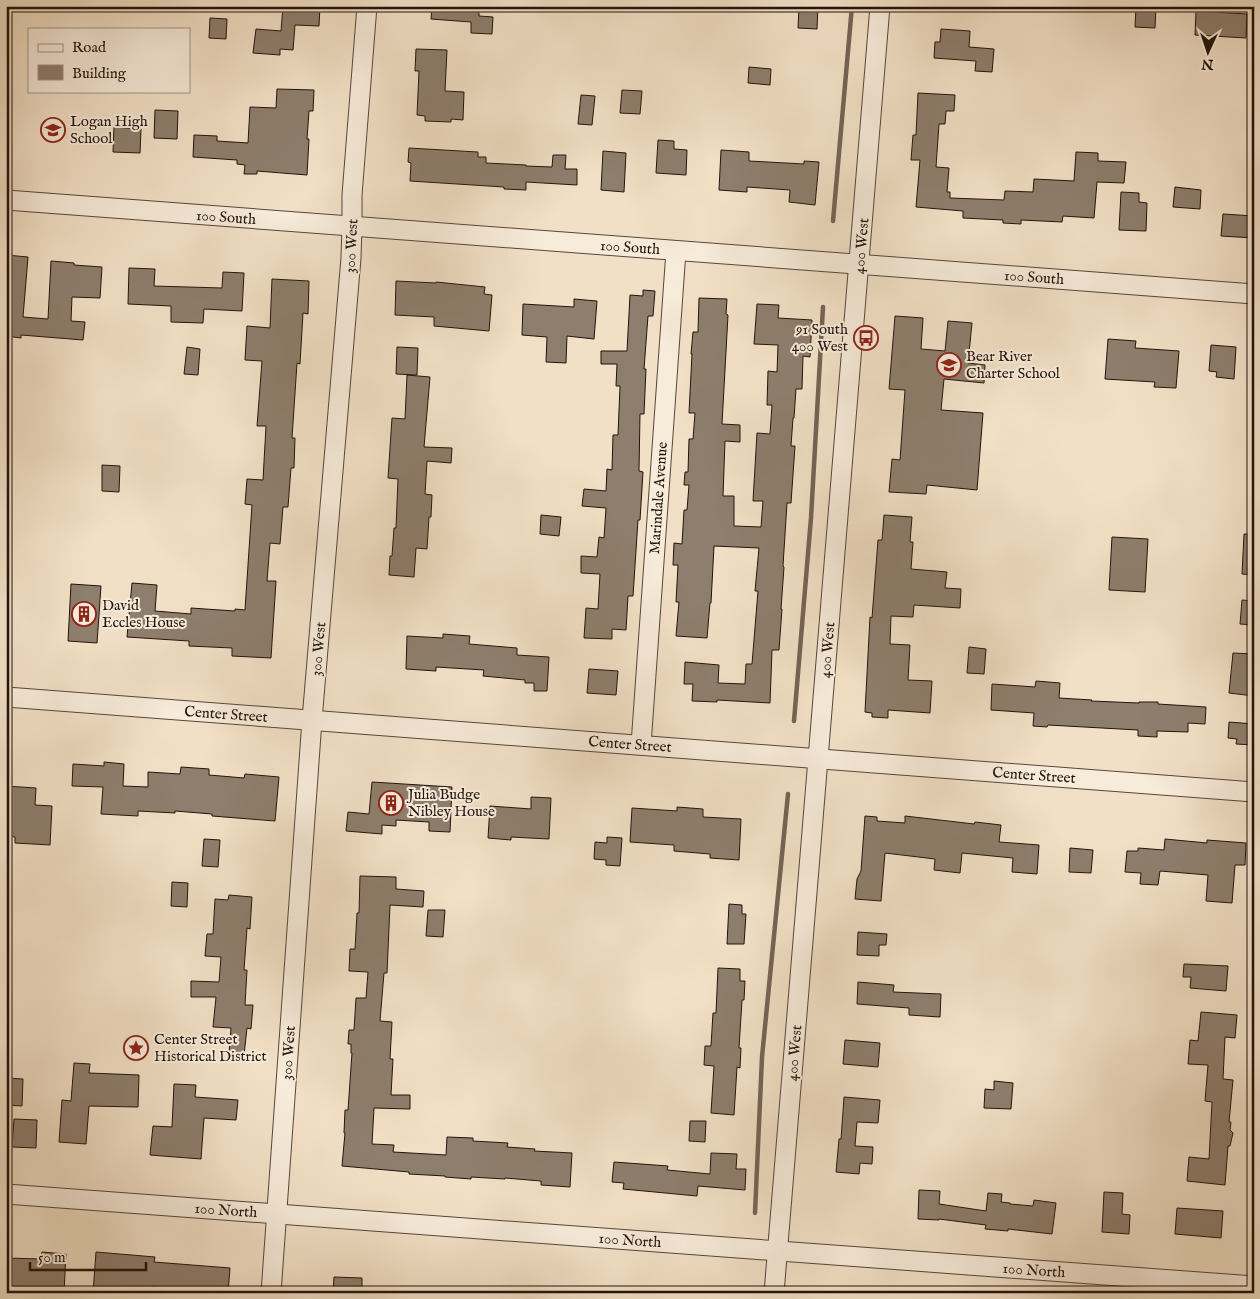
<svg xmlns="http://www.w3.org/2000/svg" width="1260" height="1299" viewBox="0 0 1260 1299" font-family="'IM FELL English',serif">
<rect width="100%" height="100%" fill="#f2e0c6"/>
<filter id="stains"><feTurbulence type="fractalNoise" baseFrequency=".004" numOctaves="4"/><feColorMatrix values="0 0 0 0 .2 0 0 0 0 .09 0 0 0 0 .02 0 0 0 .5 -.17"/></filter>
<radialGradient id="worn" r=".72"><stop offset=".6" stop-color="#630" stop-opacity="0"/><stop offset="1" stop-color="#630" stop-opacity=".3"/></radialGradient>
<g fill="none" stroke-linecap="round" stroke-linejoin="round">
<!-- stream -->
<g stroke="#746456" stroke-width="4.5">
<polyline points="833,221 852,6"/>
<polyline points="794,721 811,518 823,307"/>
<polyline points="755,1213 762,1057 788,794"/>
</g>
</g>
<!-- building -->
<g fill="#8e7e6d" stroke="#22130d">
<polygon points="283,6 320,6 319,26 295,25 293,50 280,49 280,55 253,53 256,29 281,31"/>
<polygon points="432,6 479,6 479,16 493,17 492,34 471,33 471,22 431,19"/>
<polygon points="799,6 818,6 817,29 798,28"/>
<polygon points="1136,6 1156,6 1155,28 1135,27"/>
<polygon points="1196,11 1247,14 1246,38 1195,35"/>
<polygon points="210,18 227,19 226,39 209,38"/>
<polygon points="941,29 970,31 969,47 994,49 992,72 975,71 976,61 934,58 935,42 940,42"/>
<polygon points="416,49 447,50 445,91 464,92 463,120 451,119 451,122 425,121 425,116 417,115 419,71 415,71"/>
<polygon points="749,67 771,69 770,85 748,83"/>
<polygon points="277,89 314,90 313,111 309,111 307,139 309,139 307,175 257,171 257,174 244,174 245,165 237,164 237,160 193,157 194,135 217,136 217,141 248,143 250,107 276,108"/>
<polygon points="622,90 642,91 640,114 620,113"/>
<polygon points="918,93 955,95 954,111 946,111 945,124 939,124 936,167 949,168 947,192 950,192 950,198 1004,200 1005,191 1033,192 1034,179 1074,181 1076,152 1098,153 1098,161 1126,162 1124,183 1097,182 1094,218 1063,216 1062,222 1021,220 1021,224 1003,223 1003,220 963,218 963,211 916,207 920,160 911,160 913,135 916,135"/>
<polygon points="581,95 595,96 592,125 578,124"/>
<polygon points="155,110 178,111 177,139 154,138"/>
<polygon points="114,127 141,129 140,153 113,152"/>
<polygon points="658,140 674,141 674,149 687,150 686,175 656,173"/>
<polygon points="409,148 478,152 478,157 486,157 486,163 526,165 526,166 552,167 553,155 566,155 565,169 577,169 577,185 526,182 526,190 504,189 504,187 410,181 411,163 408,162"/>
<polygon points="721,150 749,152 749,161 804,164 804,161 819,162 815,205 789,202 790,190 747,187 747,192 719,190"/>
<polygon points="603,151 626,153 624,192 601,190"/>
<polygon points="1175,187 1201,190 1200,209 1173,207"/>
<polygon points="1121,192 1139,193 1139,202 1147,203 1146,231 1119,230"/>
<polygon points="1223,214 1254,216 1254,238 1221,236"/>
<polygon points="6,255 28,257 23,317 48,319 51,261 74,263 74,265 102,267 100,298 72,297 71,321 85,322 83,340 21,335 21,338 6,336"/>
<polygon points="129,268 155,269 154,286 222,288 223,272 244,273 242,311 204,309 203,323 171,322 171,306 128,304"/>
<polygon points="272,279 309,281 308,314 303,313 300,364 297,363 292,438 295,438 294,468 291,468 288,507 283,507 280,544 270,543 267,581 276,581 271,658 232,656 232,648 189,646 189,641 127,637 132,583 157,585 155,611 191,614 191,608 235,611 235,609 245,610 252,505 245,504 247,479 263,480 266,426 257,426 262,361 245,360 247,326 270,328"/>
<polygon points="396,281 436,283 436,282 485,287 484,294 492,295 489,331 434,326 434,317 395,315"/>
<polygon points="643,290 655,291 653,316 648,316 644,369 646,369 644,414 640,414 639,471 643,472 640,520 638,520 633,596 628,596 626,630 612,629 612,639 584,638 586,608 598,609 600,574 581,573 581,556 597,557 599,537 604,538 606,508 582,506 584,489 606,491 607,469 612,470 613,435 618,435 620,386 616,386 617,364 601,364 601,351 627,351 630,295 643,296"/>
<polygon points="699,298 727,299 726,314 728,315 722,424 740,425 740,442 725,441 723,496 734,496 734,526 761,527 763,501 753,501 757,433 770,434 772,405 767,405 768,371 777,372 778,345 754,344 757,304 779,305 778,318 812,320 810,357 803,356 802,389 796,389 794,418 793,418 791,446 795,446 791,503 787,503 783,566 784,567 781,609 782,609 779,650 772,650 770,703 717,700 717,702 692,701 693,684 684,684 685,662 719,665 718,683 745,684 746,664 752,664 758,591 755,591 759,548 714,546 711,603 710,603 707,638 676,636 679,602 676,602 678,565 673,565 674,543 682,544 684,510 687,510 689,485 684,485 685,472 688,472 689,439 693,439 695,413 689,413 692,354 691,354 693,332 698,332"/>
<polygon points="574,299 597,301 594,339 567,336 566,363 546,362 547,337 522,335 523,304 574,307"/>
<polygon points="895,316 923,318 921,349 945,351 948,321 972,323 968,363 985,365 984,383 944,379 941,410 983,413 977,490 927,485 926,494 889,492 892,459 900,460 905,390 889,389"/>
<polygon points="1108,339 1136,341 1135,348 1179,351 1176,388 1154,387 1155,382 1105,379"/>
<polygon points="1211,345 1236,347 1234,379 1216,377 1217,372 1209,371"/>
<polygon points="187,347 200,349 198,375 184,374"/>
<polygon points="397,347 418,348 417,375 396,374"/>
<polygon points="407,375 430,377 424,447 452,448 451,463 427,461 425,494 432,495 431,517 429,517 427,549 416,548 414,577 389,575 390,556 392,556 394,528 396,528 398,479 388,478 392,418 405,419"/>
<polygon points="102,465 120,466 119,492 102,491"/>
<polygon points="541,515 561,517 559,536 540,534"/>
<polygon points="884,515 912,517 910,542 913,542 911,569 947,572 945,588 961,589 960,608 914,605 913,617 891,616 890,644 910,645 908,680 932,681 930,713 888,710 888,718 872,717 872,713 865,712 870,617 872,618 878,540 882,540"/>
<polygon points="1244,534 1254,534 1254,575 1242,574"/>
<polygon points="1112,537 1148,539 1145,592 1109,590"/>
<polygon points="71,584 101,586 97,643 68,641"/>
<polygon points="1242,600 1254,601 1254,625 1240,624"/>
<polygon points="443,634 470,636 469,644 517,648 517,655 549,657 547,691 534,691 534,683 525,683 525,680 483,676 484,670 436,667 436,671 406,669 407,636 443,638"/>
<polygon points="969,647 986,649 984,674 967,673"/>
<polygon points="1233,653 1254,654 1254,696 1229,693"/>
<polygon points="589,669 618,671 616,695 587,693"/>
<polygon points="1036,681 1060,683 1059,698 1092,700 1091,701 1139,703 1139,702 1158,702 1158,704 1206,707 1205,724 1188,723 1188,732 1157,731 1157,737 1138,736 1138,730 1048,725 1047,727 1033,726 1034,713 991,710 992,684 1035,687"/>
<polygon points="1229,722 1254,724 1254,745 1236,744 1237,739 1228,738"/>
<polygon points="104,762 124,764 123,786 148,787 148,772 180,774 181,767 209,769 209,775 244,778 245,774 279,777 275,821 212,816 212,814 175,811 175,813 138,811 138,816 101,814 103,787 72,786 73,764 104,766"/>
<polygon points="372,782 452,787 450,832 429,831 429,822 396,820 396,826 382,825 382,834 346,831 348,812 369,814"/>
<polygon points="6,786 36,788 35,805 52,806 50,845 15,843 15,837 6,836"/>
<polygon points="531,797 551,798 549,839 511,837 511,840 488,838 490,806 531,809"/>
<polygon points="677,807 703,809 703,817 741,819 739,860 710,858 710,854 674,851 674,845 630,842 632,808 677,811"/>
<polygon points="865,816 877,817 877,821 905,823 905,816 974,824 975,822 1001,825 999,842 1039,845 1037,874 1012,872 1013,858 962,853 960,873 934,870 935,859 885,853 881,901 855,899 857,879 861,871"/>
<polygon points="607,837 622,838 620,866 606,865 606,860 594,859 595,842 607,843"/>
<polygon points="204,839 220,840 218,867 202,866"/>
<polygon points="1165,839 1207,843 1207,840 1246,843 1245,865 1235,865 1232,903 1206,901 1208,875 1160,871 1158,885 1140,884 1141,873 1125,872 1127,851 1138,851 1138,848 1164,850"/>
<polygon points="1070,848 1093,850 1091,873 1069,872"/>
<polygon points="360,876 396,877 396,889 424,891 423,907 390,905 387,973 384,973 380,1021 392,1022 390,1059 393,1059 391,1095 410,1095 410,1109 374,1108 372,1144 394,1145 393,1152 446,1155 447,1137 473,1138 473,1141 508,1143 507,1147 535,1149 534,1151 572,1153 570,1187 541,1185 541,1181 505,1178 505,1179 471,1177 471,1179 445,1177 445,1176 409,1174 409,1172 342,1166 345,1133 344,1133 345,1110 348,1110 352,1053 351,1053 351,1044 348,1044 349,1030 354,1030 356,998 366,998 368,972 349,971 350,949 355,949 357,913 359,913"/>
<polygon points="172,882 188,883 187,907 171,906"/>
<polygon points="229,895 252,897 250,929 247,928 244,970 247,970 245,1005 253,1005 251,1029 247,1028 244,1055 229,1053 231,1028 213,1027 216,997 191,997 191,981 219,982 221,957 205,956 207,934 213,934 215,899 228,900"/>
<polygon points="729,904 742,905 742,914 746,914 744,944 727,944"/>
<polygon points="428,910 445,910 443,937 426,936"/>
<polygon points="858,932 887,934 886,945 879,945 879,956 857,955"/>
<polygon points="1184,964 1228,966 1226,991 1190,988 1191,977 1183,977"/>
<polygon points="718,968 740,969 740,981 745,981 744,1000 742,1000 739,1048 741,1048 740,1068 737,1067 734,1115 711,1113 714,1066 704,1065 705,1046 711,1046 713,1013 716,1013"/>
<polygon points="858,982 894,985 893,992 941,994 940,1017 909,1015 909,1008 857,1004"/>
<polygon points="1201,1012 1237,1015 1235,1038 1225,1037 1223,1079 1233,1080 1229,1122 1231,1122 1230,1130 1233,1133 1230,1146 1228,1146 1225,1185 1187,1181 1189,1157 1209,1159 1212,1102 1205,1101 1208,1065 1188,1064 1190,1040 1198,1041"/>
<polygon points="845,1040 880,1043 878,1067 843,1064"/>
<polygon points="74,1063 90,1064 89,1073 139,1075 138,1107 89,1106 86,1144 59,1142 62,1100 71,1101"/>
<polygon points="7,1078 23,1079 22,1106 6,1105"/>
<polygon points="994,1081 1013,1083 1011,1109 984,1108 985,1089 994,1090"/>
<polygon points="174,1084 196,1085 195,1097 238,1100 236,1120 204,1118 201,1159 150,1155 153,1126 172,1127"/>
<polygon points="844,1097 880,1100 878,1123 857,1122 855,1146 873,1147 872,1164 860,1163 859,1174 836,1172 839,1139 841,1139"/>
<polygon points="14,1119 37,1120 36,1148 12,1147"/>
<polygon points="690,1121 706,1121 705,1142 689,1141"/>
<polygon points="711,1153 737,1154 736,1169 746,1169 745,1190 698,1186 697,1196 623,1189 624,1183 612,1182 614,1162 668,1166 667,1170 710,1174"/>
<polygon points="919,1190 940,1191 939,1204 986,1211 988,1193 1002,1194 1001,1202 1010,1203 1010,1204 1033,1206 1034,1200 1056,1203 1052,1234 1008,1229 1008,1231 985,1229 986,1225 939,1219 939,1220 918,1219"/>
<polygon points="1104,1192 1123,1193 1122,1214 1130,1215 1129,1234 1102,1232"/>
<polygon points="1177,1208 1223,1211 1221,1238 1175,1234"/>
<polygon points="42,1252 66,1254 64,1293 6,1292 6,1258 41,1259"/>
<polygon points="96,1252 155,1257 154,1262 230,1268 228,1293 210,1293 210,1291 152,1287 152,1293 93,1293"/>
<polygon points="334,1277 362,1278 362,1293 333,1293"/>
</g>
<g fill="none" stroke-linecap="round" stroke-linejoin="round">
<defs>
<g id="minor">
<polyline points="6,200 1254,294"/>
<polyline points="6,697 1254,792"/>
<polyline points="641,745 676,251"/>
<polyline points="6,1194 1254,1286"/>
<polyline points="271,1293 312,720 351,258 352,226 352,195 367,6"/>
<polyline points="774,1293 880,6"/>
</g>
</defs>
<!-- minor casing -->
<use href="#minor" stroke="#56463b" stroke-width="21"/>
<!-- minor -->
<use href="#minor" stroke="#f7ebda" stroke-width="19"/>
</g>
<!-- icons -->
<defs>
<symbol id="school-ring" viewBox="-11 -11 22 22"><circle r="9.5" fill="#f7ebda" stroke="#8f2418" stroke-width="1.5"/><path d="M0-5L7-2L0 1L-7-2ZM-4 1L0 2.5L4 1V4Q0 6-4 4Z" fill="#8f2418"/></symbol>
<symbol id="bus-ring" viewBox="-11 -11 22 22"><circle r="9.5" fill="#f7ebda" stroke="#8f2418" stroke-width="1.5"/><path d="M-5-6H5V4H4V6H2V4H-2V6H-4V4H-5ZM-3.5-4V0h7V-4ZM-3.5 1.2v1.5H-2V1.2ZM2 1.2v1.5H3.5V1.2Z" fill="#8f2418"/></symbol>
<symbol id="building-ring" viewBox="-11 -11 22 22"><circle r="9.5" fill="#f7ebda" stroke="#8f2418" stroke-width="1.5"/><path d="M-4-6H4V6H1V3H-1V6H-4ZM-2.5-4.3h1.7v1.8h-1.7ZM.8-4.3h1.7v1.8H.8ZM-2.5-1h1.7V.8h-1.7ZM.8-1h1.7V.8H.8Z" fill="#8f2418"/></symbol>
<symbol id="sight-ring" viewBox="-11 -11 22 22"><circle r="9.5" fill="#f7ebda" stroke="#8f2418" stroke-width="1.5"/><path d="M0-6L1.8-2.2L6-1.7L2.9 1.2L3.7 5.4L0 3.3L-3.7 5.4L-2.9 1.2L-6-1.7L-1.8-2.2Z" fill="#8f2418"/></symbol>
</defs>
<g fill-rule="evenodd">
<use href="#school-ring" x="39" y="116" width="28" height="28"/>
<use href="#bus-ring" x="852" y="324" width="28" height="28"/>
<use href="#school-ring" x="935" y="351" width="28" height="28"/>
<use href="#building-ring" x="70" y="600" width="28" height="28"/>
<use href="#building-ring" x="377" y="789" width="28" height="28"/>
<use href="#sight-ring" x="122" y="1034" width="28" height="28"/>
</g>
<g text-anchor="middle" stroke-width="4" stroke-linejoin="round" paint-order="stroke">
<!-- poi labels -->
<g font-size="15" fill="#22130d" stroke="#f7ebda" text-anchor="start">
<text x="70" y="126">Logan High<tspan x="70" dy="17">School</tspan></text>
<text x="848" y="334" text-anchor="end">91 South<tspan x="848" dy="17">400 West</tspan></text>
<text x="966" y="361">Bear River<tspan x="966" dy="17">Charter School</tspan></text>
<text x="102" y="610">David<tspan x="102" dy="17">Eccles House</tspan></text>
<text x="408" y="799">Julia Budge<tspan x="408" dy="17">Nibley House</tspan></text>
<text x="154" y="1044">Center Street<tspan x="154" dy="17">Historical District</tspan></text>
</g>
<!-- street labels -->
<g font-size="15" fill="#22130d" stroke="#f7ebda">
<text transform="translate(226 217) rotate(4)" y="5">100 South</text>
<text transform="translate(351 246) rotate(-87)" y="5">300 West</text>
<text transform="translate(861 246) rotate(-85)" y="5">400 West</text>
<text transform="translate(630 247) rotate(4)" y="5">100 South</text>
<text transform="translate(1034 277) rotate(4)" y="5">100 South</text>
<text transform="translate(658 498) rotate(-86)" y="5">Marindale Avenue</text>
<text transform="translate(318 649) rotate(-85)" y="5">300 West</text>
<text transform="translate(827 650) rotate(-85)" y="5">400 West</text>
<text transform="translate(226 714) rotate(4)" y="5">Center Street</text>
<text transform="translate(630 744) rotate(4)" y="5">Center Street</text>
<text transform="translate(1034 775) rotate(4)" y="5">Center Street</text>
<text transform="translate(288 1053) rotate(-86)" y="5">300 West</text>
<text transform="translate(794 1053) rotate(-85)" y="5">400 West</text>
<text transform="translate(226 1210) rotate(4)" y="5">100 North</text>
<text transform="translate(630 1240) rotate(4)" y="5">100 North</text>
<text transform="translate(1034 1270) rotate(4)" y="5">100 North</text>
</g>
</g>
<!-- margin -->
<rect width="1260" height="1299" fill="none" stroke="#f2e0c6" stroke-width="25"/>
<rect x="8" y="8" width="1245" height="1284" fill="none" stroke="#22130d" stroke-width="2.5"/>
<rect x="12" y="12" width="1235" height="1274" fill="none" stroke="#22130d"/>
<!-- legend -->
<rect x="28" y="28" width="162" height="65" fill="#f7ebda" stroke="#a29588"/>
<rect x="38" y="44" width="25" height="8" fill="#f7ebda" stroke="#a29588"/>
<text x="72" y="52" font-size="15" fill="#22130d">Road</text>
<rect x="38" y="65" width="25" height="15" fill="#8e7e6d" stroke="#a29588"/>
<text x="72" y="78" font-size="15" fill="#22130d">Building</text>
<!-- north arrow -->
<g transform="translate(1208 52) rotate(183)" stroke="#f7ebda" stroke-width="4" paint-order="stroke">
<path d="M0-4L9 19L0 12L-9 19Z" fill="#22130d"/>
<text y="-8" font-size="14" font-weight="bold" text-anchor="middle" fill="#22130d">N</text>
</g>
<!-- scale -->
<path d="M30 1262v8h116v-8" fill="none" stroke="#22130d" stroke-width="2.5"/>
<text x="38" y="1262" font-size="15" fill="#22130d" stroke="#f7ebda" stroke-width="4" paint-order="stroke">50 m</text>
<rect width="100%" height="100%" filter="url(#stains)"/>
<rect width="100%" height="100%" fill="url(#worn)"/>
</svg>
